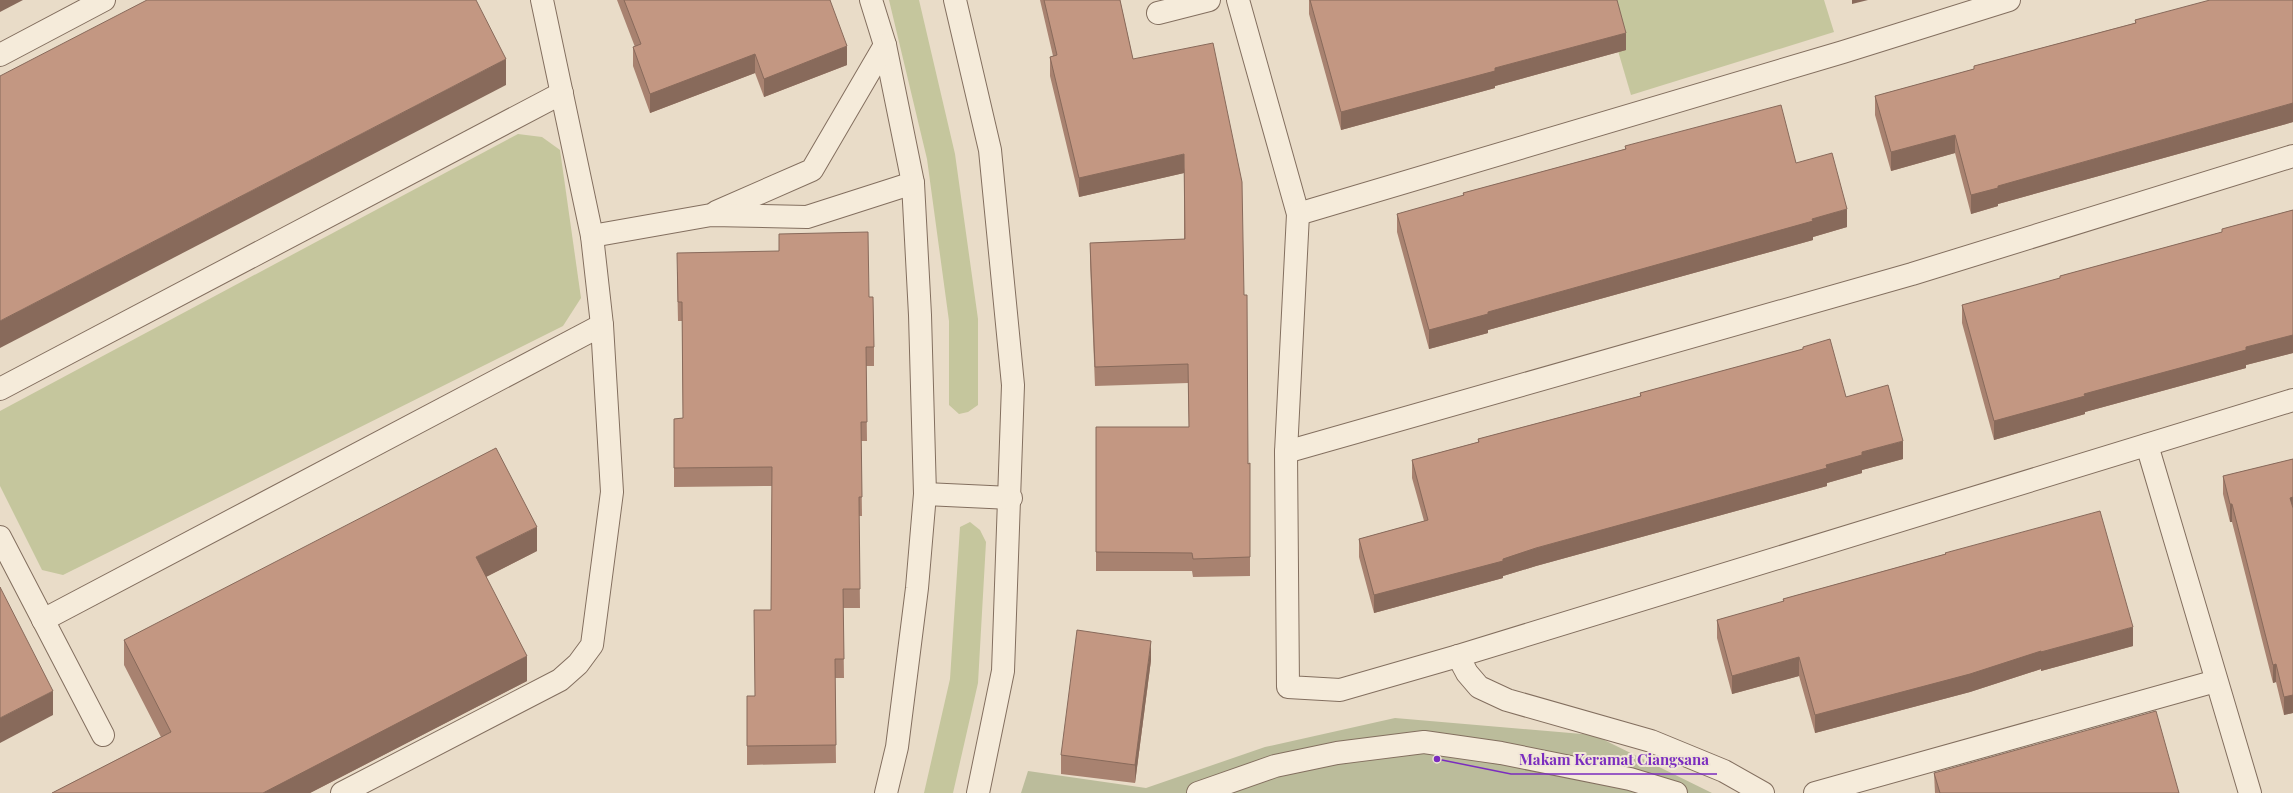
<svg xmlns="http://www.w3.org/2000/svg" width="2293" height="793" viewBox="0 0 2293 793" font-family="'Playfair Display',serif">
<rect width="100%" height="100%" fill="#e9dcc8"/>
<!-- green -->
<g fill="#c5c69d">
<polygon points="889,0 919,0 955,154 978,319 978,405 968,412 959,414 949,405 949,321 927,159"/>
<polygon points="1603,0 1824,0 1834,32 1631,95"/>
<polygon points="518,134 542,137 560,150 581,298 563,326 63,575 42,570 0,486 0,411"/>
<polygon points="970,522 980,530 986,542 978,683 953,793 924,793 950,679 960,527"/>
</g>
<!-- cemetery -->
<polygon fill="#bbbc9b" points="1395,718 1594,735 1712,793 1021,793 1028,771 1146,788 1265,747"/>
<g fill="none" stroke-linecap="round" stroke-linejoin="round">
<defs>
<g id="minor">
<polyline points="871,0 885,45 913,183 920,315 925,494 917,588 897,747 886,793"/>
<polyline points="955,0 990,150 1013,385 1003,671 978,793"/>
<polyline points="1238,0 1298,214 1286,452 1288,687 1340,690 1458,656 2293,400"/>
<polyline points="1158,13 1209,0"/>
<polyline points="0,55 104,0"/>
<polyline points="716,212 812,170 885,45"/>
<polyline points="1298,214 1843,52 2009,0"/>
<polyline points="592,236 711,215 807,217 913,183"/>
<polyline points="0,389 562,93"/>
<polyline points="2147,445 2250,793"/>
<polyline points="1286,452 1912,274 2293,156"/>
<polyline points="925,494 1011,498"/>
<polyline points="0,537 103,735"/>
<polyline points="43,620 602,325"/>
<polyline points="1458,656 1467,673 1479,687 1507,700 1651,741 1724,771 1763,793"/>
<polyline points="342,793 560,680 578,664 592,645 612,492 602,325 592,236 542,0"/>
<polyline points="1198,793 1275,766 1337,753 1424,742 1501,753 1630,779 1676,793"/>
<polyline points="1815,793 2216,681"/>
</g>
</defs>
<!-- minor casing -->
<use href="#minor" stroke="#836f5f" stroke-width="24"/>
<!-- minor -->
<use href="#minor" stroke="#f5ebda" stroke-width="22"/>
</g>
<!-- wall -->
<g fill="#a88270">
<polygon points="617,0 830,0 847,65 764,97 755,73 650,113 633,66 633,47 635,47"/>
<polygon points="1040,0 1120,0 1133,59 1244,295 1248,464 1250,463 1250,576 1193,577 1192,571 1096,571 1096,427 1189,427 1188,383 1095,386 1090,262 1090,243 1184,239 1184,173 1079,197 1050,76 1050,57 1053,56"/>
<polygon points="1309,0 1617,0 1626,50 1495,86 1495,88 1341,130 1309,14"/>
<polygon points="2293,0 2293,122 1998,204 1998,206 1971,214 1955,153 1891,171 1875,115 1875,96 1974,69 1974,66 2135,23 2135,20"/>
<polygon points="1625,146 1796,163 1847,227 1813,237 1813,240 1488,330 1488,333 1429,349 1397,232 1397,214 1463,196 1463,193 1625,149"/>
<polygon points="2293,210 2293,353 2246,365 2246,368 2085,412 2085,414 1994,440 1962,323 1962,305 2060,278 2060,276 2222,232 2222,229"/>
<polygon points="677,272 869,297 874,347 874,366 866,366 867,441 861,441 862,516 859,516 860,608 843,608 844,678 835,678 836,763 747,765 747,696 755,696 771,610 772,486 674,487 674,419 683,418 682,321 678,321"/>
<polygon points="1803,347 1846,397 1903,459 1862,470 1862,473 1827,483 1827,486 1536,566 1503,576 1503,578 1374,613 1359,557 1359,539 1424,521 1412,478 1412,460 1478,442 1478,439 1640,396 1640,393 1803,349"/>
<polygon points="2293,459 2293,713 2284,715 2276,682 2273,683 2232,522 2230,522 2223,494 2223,476"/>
<polygon points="537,551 486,577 527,681 310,793 52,793 161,737 124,665 124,640"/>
<polygon points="1945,553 2133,646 2041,671 2041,669 1970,692 1815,733 1799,676 1732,694 1717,638 1717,620 1783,602 1783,599 1945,554"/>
<polygon points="1151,660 1135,783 1061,774 1061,755"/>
<polygon points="1934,773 2179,793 1935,793"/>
</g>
<!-- shaded-wall -->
<g fill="#886a5b">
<polygon points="0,0 23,0 0,12"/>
<polygon points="1852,0 1868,0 1852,4"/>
<polygon points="1626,33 1626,50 1495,86 1495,88 1341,130 1341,112 1495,68"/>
<polygon points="847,46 847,65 764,97 764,79"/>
<polygon points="755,54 755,73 650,113 650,94"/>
<polygon points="506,59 506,85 0,348 0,321"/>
<polygon points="2293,103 2293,122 1998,204 1998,206 1971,214 1971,195 1998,186"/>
<polygon points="1955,135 1955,153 1891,171 1891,152"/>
<polygon points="1184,154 1184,173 1079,197 1079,178"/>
<polygon points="1847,209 1847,227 1813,237 1813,240 1488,330 1488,333 1429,349 1429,330 1488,312"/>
<polygon points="2293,335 2293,353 2246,365 2246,368 2085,412 2085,414 1994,440 1994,421 2084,394 2246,347"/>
<polygon points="1903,441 1903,459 1862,470 1862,473 1827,483 1827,486 1536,566 1503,576 1503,578 1374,613 1374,595 1826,465 1862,452"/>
<polygon points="2293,497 2293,515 2290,498"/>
<rect x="2230" y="504" width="2" height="18"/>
<polygon points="537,527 537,551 476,582 476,557"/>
<polygon points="2133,627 2133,646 2041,671 2041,652"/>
<polygon points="1151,641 1151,660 1135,783 1135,765"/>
<polygon points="2041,651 2041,669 1970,692 1815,733 1815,715"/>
<polygon points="527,656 527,681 310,793 263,793"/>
<polygon points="1799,657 1799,676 1732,694 1732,676"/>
<polygon points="2276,664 2276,682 2273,683 2273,665"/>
<polygon points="53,691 53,715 0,743 0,718"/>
<polygon points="2293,695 2293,713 2284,715 2284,697"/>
</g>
<!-- building -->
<g fill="#c39782" stroke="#886a5b">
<polygon points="147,0 476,0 506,59 0,321 0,76"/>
<polygon points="624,0 830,0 847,46 764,79 755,54 650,94 633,47 641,44"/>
<polygon points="1044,0 1120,0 1133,59 1213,43 1242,182 1244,295 1247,295 1248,464 1250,463 1250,557 1193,559 1192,553 1096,552 1096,427 1189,427 1188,364 1095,367 1090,243 1185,239 1184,154 1079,178 1050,57 1057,55"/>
<polygon points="1310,0 1617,0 1626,33 1495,68 1495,71 1341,112"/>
<polygon points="2210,0 2293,0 2293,103 1998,186 1998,188 1971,195 1955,135 1891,152 1875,96 1974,69 1974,66 2136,23 2135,20"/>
<polygon points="1781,105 1796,163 1832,153 1847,209 1812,219 1813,221 1488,312 1488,314 1429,330 1397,214 1464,195 1463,193 1626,149 1625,146"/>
<polygon points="2293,210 2293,335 2246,347 2246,350 2084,394 2085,396 1994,421 1962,305 2060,278 2060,276 2222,232 2222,229"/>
<polygon points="868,232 869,297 873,297 874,347 866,347 867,422 861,422 862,497 859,497 860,589 843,589 844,659 835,659 836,745 747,746 747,696 755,696 754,610 771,610 772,467 674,468 674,419 683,418 682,302 678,302 677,253 779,251 779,234"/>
<polygon points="1830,339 1846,397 1888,385 1903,441 1862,452 1862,455 1826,465 1827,468 1536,548 1503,559 1503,561 1374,595 1359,539 1428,520 1412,460 1479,442 1478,439 1641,396 1640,393 1803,349 1803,347"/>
<polygon points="496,448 537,527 476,557 527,656 263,793 52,793 171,732 124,640"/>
<polygon points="2293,459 2293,497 2290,498 2293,508 2293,695 2284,697 2276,664 2273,665 2232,504 2230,504 2223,476"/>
<polygon points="2100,511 2133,627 2041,652 2041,651 1970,674 1815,715 1799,657 1732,676 1717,620 1784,601 1783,599 1946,554 1945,553"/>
<polygon points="0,587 53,691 0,718"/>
<polygon points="1077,630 1151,641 1135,765 1061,755"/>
<polygon points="2156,711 2179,793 1940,793 1934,773"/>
</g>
<!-- callouts -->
<path fill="none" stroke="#7b2cbf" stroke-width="1.5" d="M1437 759L1511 774H1717"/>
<circle fill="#7b2cbf" stroke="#f1e7d6" stroke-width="1.5" cx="1437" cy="759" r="4"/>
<g font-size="15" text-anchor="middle" font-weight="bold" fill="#7b2cbf" stroke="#f1e7d6" stroke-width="4" stroke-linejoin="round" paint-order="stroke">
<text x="1614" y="765">Makam Keramat Ciangsana</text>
</g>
</svg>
